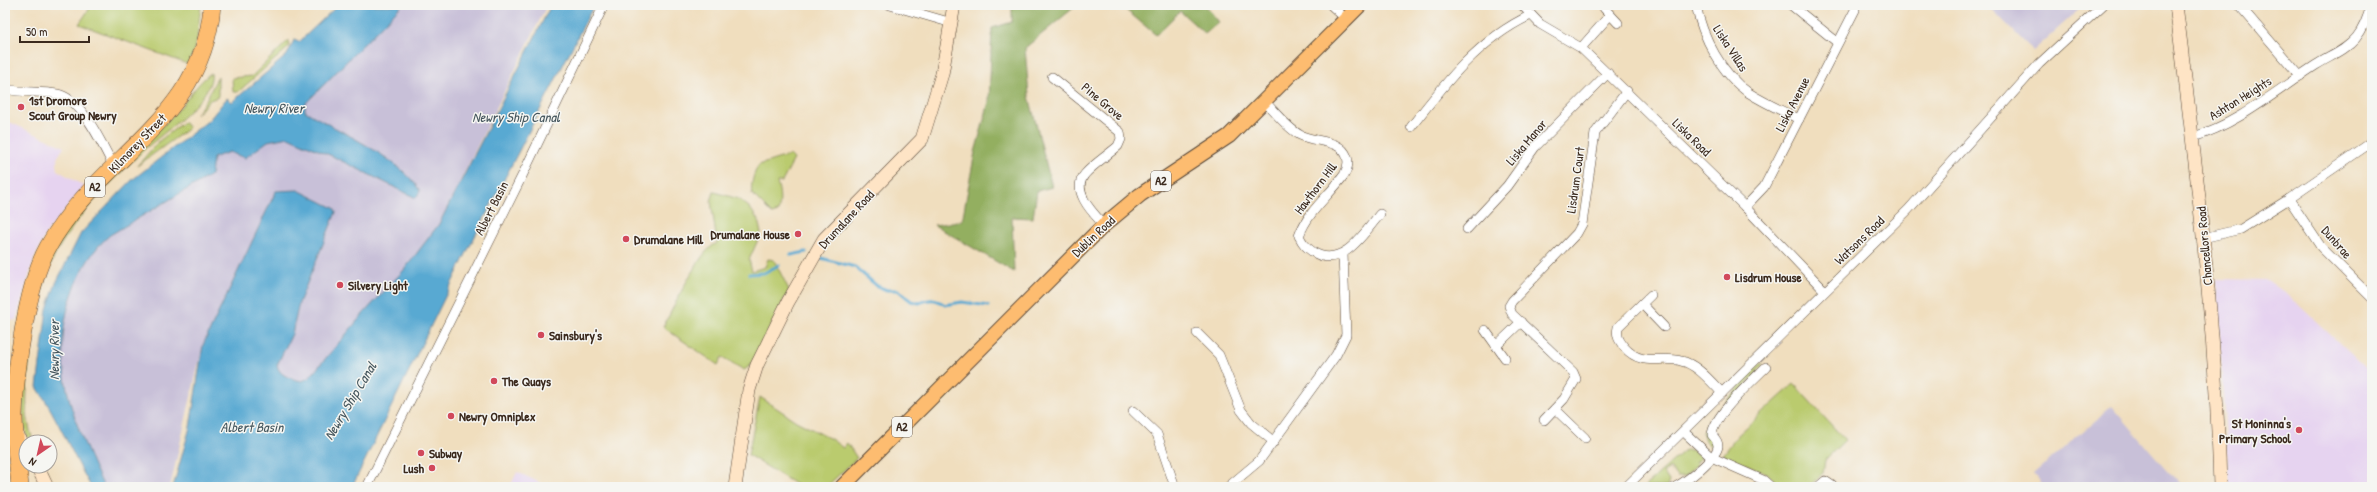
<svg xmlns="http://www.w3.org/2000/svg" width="2377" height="492" viewBox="0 0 2377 492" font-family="'Patrick Hand',sans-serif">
<rect width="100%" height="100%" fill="#f6f6f2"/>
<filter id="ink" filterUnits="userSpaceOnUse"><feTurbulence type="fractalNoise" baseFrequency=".025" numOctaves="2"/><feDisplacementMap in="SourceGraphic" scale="8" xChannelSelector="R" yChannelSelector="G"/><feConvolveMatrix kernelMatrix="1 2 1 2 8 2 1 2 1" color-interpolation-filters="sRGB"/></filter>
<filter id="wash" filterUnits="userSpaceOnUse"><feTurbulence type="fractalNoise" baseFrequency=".012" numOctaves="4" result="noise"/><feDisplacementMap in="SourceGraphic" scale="16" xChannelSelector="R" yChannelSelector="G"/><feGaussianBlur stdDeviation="0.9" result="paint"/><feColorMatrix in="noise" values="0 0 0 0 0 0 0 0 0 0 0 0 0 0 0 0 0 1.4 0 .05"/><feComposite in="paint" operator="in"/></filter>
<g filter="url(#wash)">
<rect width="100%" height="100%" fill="#f0debe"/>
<!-- built -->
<g fill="#e6d3f0">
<polygon points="5,120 64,147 57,158 57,170 84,186 45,235 34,259 16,320 5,321"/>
<polygon points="2216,279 2267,280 2287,294 2372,374 2372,487 2229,487"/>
<polygon points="517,472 549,487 510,487"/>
</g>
<!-- industrial -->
<g fill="#c8c0d8">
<polygon points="394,5 547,5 439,224 404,270 364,313 309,378 302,381 293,379 283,375 278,370 277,365 292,334 299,303 322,243 276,191 203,345 170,487 104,487 64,402 58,315 88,245"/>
<polygon points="1988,5 2084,5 2033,51"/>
<polygon points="2112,406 2167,470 2183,487 2045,487 2034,474"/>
</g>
<!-- green -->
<g fill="#bacb6e" stroke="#7a7a46">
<polygon points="92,5 201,5 197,40 194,52 187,64 79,24"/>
<polygon points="289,40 289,47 238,92 233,92 232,78 252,76"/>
<path d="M211,73C216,96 162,134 146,148C114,179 79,212 57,251C40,284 32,325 29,362C27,388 23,417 34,442H29C11,405 33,290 52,253C65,225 88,203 110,180C132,158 153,135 175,113C188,100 196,84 211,73Z"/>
<polygon points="218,76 218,97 210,100 196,115 206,100"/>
<polygon points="184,122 189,128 137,166 159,141"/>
<path d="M790,155L794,159L782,182H777C780,192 781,202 778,212L772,214L752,194C750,186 754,171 759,165Z"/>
<path d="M714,192L739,199L750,208L758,220L761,233L749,260L752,271L765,267L768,259L774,260L789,290L750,366L744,370L722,357L718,365L663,327C674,308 698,251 717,243L711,201Z"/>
<polygon points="1761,363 1763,365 1710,427 1708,434 1714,444 1712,447 1705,441 1702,432 1738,387"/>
<polygon points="1794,384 1845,440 1825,460 1823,473 1808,487 1781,487 1767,473 1723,455 1738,435"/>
<polygon points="760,397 796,421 831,439 843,448 847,443 857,458 826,487 800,487 748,455"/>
<polygon points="1685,450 1692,450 1701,457 1695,463 1697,465 1684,477 1677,477 1670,468 1663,472 1669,481 1667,487 1644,487"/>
</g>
<!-- forest -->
<g fill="#93af61" stroke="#676c40">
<polygon points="1012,5 1077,5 1025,48 1029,96 1052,187 1037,191 1033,218 1012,217 1014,272 934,225 962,221 975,152 989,102 992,28 1012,22"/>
<polygon points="1120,5 1205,5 1219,22 1205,34 1180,11 1156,35"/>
</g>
<!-- water -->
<g fill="#58a9d2" stroke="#4a6a78">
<path d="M338,5H402L305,104V111C338,131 401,158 420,191L416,198L332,156L288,137L268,141L245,158L229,152L213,158L211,175L110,235C93,249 83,267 75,287C46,358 73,422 104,487H91C72,454 58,419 37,387L47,309L56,283L81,233L132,180L209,120L227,98L232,102L287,55L294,40L299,42Z"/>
<path d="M551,5H594L470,246L352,487H173L190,427L203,345L276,191L298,190L334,208L336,212L299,303L292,334L277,365C279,376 292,379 302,381L309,378L364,313L404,270L439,224Z"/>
</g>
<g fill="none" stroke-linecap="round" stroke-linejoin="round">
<!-- stream -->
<g stroke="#58a9d2" stroke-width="3">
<polyline points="791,255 806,252"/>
<path d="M821,258L855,267L877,286L887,290H898L911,301L919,303C930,299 935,298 945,305L962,302L988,306"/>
<polyline points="749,274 764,273 779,265"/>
</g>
</g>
</g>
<g filter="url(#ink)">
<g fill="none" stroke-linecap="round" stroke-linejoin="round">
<defs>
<g id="street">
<polyline points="890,5 952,23"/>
<polyline points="1331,5 1346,19"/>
<polyline points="1522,5 1540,24 1581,48 1745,207 1824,290"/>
<path d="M1696,5C1702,36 1722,75 1749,93C1765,103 1782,111 1799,119"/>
<polyline points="1791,5 1837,42"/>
<polyline points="2239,5 2300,76"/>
<polyline points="1604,8 1618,23"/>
<polyline points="1581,48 1610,15"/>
<path d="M1052,77L1120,132L1121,139L1118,146C1108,155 1094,164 1085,174C1070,191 1094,214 1104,225"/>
<path d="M5,89C22,93 40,91 57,94C82,98 103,146 114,167"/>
<path d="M1265,102C1275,112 1287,128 1300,135C1316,143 1341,139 1347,157C1349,163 1347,170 1344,175C1329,196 1308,211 1299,236C1303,244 1306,247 1313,252C1342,270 1364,233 1380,214"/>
<path d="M1411,127C1445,83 1479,39 1531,15"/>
<path d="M2193,137C2238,124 2277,90 2316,65C2330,56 2345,51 2356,38C2364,28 2368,17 2371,5"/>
<polyline points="2289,199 2321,247 2372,298"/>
<polyline points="1745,207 1764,187 1855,10"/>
<polyline points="1467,229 1507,186 1535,147 1608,73"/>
<polyline points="2203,238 2241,229 2289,199 2372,142"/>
<path d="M1651,295L1618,327C1616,336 1619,340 1624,347C1643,368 1659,355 1681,361C1697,364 1711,382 1722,393"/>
<polyline points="1642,304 1664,327"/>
<polyline points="1485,330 1505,358"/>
<polyline points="1197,333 1219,355 1241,410 1251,423 1274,442"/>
<polyline points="1496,346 1521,322"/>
<polyline points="1555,409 1585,438"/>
<polyline points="1133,411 1157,434 1175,487"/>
<polyline points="1544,420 1564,399 1576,379 1573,372 1512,314 1509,306 1512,301 1577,233 1582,224 1595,133 1627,91"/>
<polyline points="1684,432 1711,457 1763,480 1771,487"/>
<polyline points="367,487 523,174 604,5"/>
<polyline points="1228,487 1259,461 1336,355 1346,335 1343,254"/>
<polyline points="1626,487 1908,210 2039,64 2103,5"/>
<path d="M1675,487C1686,482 1717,458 1718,446C1718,442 1715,438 1712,435C1713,416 1752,381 1766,367"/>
<polyline points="1818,487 1825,481 1834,487"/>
</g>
<g id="secondary">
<path d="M2176,5C2196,165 2216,326 2220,487"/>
<polyline points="15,432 26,448"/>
<polyline points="37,466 47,487"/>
<polyline points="735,487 749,390 757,365 788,302 824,239 922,139 942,74 954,5"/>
</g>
<polyline id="primary" points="842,487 1104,225 1140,195 1229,136 1360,5"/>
<path id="highway" d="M20,487C18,463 14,439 14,415C15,371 27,284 48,247C98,156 204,121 212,5"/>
</defs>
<!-- street casing -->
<use href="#street" stroke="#564536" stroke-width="10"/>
<!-- secondary casing -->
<use href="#secondary" stroke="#564536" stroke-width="14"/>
<!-- primary casing -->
<use href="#primary" stroke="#564536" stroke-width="16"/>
<!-- highway casing -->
<use href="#highway" stroke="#564536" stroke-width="18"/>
<!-- street -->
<use href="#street" stroke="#fff" stroke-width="9"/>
<!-- secondary -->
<use href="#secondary" stroke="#fee4c5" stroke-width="13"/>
<!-- primary -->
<use href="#primary" stroke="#fdbc6f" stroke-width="14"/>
<!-- highway -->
<use href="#highway" stroke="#fdbc6f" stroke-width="17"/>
</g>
</g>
<!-- markers -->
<g fill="#d1495b" stroke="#f6f6f2" stroke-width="1.5">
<circle cx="21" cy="107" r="4"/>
<circle cx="798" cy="234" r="4"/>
<circle cx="626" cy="239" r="4"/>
<circle cx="1727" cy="277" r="4"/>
<circle cx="340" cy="285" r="4"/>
<circle cx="541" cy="335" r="4"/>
<circle cx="494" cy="381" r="4"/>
<circle cx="451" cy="416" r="4"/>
<circle cx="2299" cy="430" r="4"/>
<circle cx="421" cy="453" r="4"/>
<circle cx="432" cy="468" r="4"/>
</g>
<g text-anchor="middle" stroke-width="3" stroke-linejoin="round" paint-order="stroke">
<!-- shield labels -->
<g fill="#f6f6f2" stroke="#73675e" stroke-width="1">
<rect x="1151" y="171" width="20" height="20" rx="3"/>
<rect x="85" y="177" width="20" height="20" rx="3"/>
<rect x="892" y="417" width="20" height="20" rx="3"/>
</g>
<g font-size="12" font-weight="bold" fill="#3b2a1e">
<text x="1161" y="185">A2</text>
<text x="95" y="191">A2</text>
<text x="902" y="431">A2</text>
</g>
<!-- street labels -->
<g font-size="13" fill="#3b2a1e" stroke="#f6f6f2">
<text transform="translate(1731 48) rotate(57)" y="5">Liska Villas</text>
<text transform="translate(2240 98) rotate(-32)" y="5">Ashton Heights</text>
<text transform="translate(1103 101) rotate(40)" y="5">Pine Grove</text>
<text transform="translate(1792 104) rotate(-63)" y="5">Liska Avenue</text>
<text transform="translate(1692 137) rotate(44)" y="5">Liska Road</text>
<text transform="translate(1526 142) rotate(-50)" y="5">Liska Manor</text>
<text transform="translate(137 143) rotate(-46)" y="5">Kilmorey Street</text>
<text transform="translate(1575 180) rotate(-82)" y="5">Lisdrum Court</text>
<text transform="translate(1315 188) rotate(-53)" y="5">Hawthorn Hill</text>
<text transform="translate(491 208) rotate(-63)" y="5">Albert Basin</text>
<text transform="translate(846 219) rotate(-47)" y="5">Drumalane Road</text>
<text transform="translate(1093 236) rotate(-43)" y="5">Dublin Road</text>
<text transform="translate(1859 240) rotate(-44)" y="5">Watsons Road</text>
<text transform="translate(2337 242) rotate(49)" y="5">Dunbrae</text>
<text transform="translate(2204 246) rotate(-95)" y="5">Chancellors Road</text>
</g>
<!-- poi labels -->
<g font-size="13" font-weight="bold" fill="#3b2a1e" stroke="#f6f6f2" text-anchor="start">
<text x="29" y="105">1st Dromore<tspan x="29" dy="15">Scout Group Newry</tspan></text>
<text x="790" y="239" text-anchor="end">Drumalane House</text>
<text x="634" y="244">Drumalane Mill</text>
<text x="1735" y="282">Lisdrum House</text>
<text x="348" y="290">Silvery Light</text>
<text x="549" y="340">Sainsbury's</text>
<text x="502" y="386">The Quays</text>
<text x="459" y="421">Newry Omniplex</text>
<text x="2291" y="428" text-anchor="end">St Moninna's<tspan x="2291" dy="15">Primary School</tspan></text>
<text x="429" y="458">Subway</text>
<text x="424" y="473" text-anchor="end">Lush</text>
</g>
<!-- water labels -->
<g font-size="14" font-style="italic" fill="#45565d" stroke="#f6f6f2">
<text x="274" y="113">Newry River</text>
<text x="516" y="122">Newry Ship Canal</text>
<text transform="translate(54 350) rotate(-90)" y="5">Newry River</text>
<text transform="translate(350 401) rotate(-59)" y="5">Newry Ship Canal</text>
<text x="252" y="432">Albert Basin</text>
</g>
</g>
<!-- margin -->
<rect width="2377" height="492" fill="none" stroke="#f6f6f2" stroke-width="20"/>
<!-- north arrow -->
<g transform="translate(38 454) rotate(214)"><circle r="19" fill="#f6f6f2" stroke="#aba49d"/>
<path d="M0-3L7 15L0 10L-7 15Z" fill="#d1495b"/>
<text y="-6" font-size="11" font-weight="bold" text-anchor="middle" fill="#3b2a1e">N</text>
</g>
<!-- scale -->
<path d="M20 36v6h69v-6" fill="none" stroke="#3b2a1e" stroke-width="2"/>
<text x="26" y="36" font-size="12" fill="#3b2a1e" stroke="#f6f6f2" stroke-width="3" paint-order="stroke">50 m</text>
</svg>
